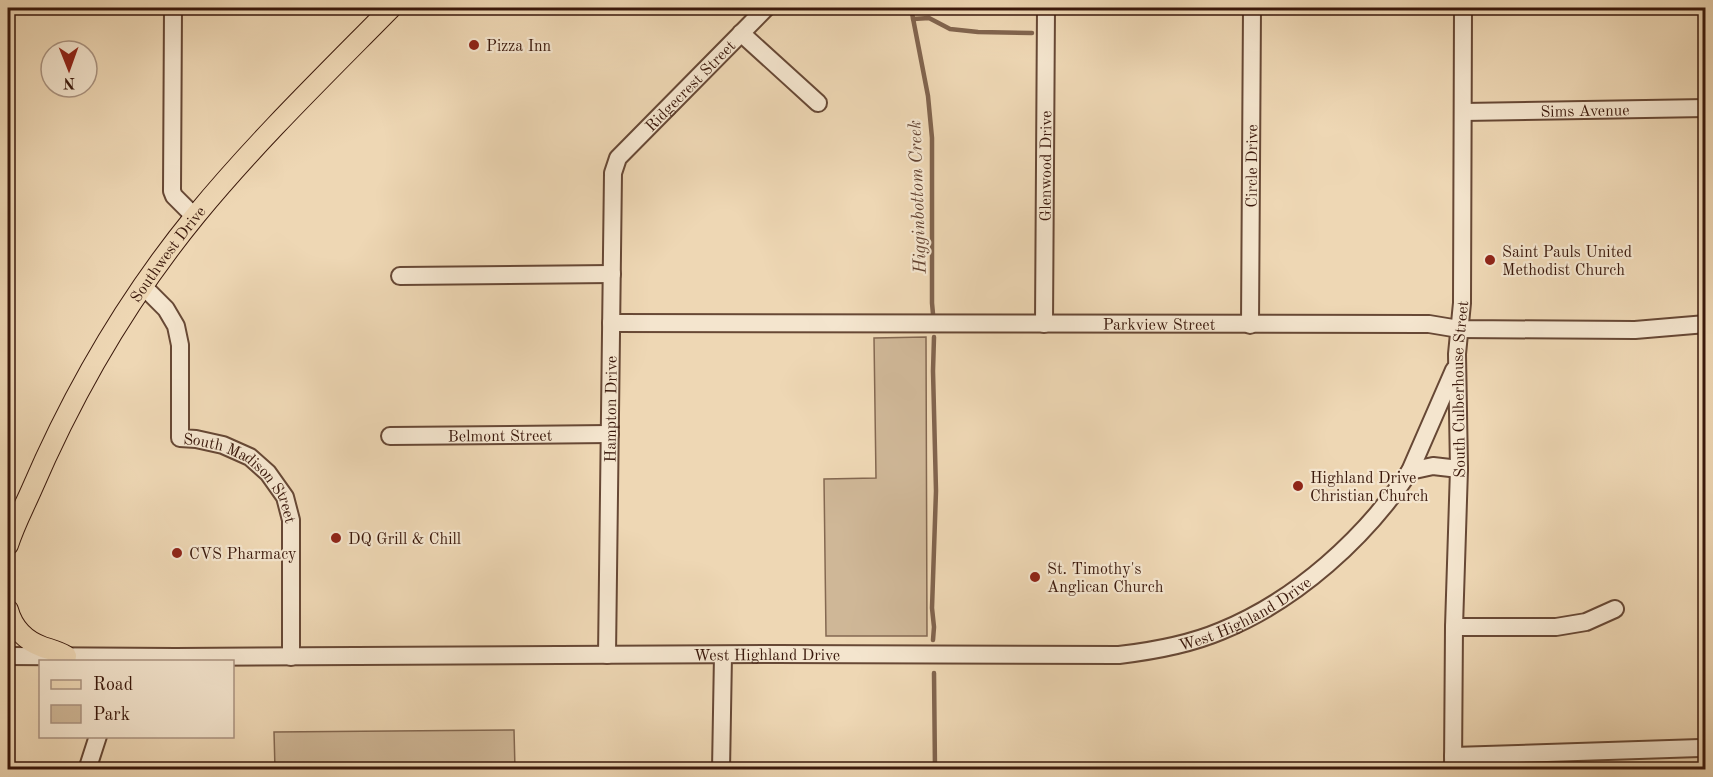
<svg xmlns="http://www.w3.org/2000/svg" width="1713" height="777" viewBox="0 0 1713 777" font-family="'Old Standard TT',serif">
<rect width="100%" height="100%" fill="#eed7b4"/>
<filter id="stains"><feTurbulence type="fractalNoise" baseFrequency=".00333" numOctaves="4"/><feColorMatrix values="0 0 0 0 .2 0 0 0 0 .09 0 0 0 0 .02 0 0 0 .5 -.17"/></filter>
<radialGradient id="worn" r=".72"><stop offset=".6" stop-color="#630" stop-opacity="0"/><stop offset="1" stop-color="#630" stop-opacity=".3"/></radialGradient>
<!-- green -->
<g fill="#cfb797" stroke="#846851" stroke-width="1.5">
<polygon points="926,337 927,636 826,636 824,479 876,478 874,338"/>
<polygon points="514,730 515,769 275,769 274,732"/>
</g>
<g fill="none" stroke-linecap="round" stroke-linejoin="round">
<!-- stream -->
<g stroke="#81644e" stroke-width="4.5">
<polyline points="911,8 928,96 932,138 932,303 933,314"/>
<polyline points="913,19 929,18 950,29 978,32 1032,33"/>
<polyline points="933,640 934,627 932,608 936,491 933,371 934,337"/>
<polyline points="934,673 935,770"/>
</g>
<defs>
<g id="minor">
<polyline points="173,8 172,191 174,196 195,217"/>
<polyline points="741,33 818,103"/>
<path id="s1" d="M1463,112L1706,108"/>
<polyline points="400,276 612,274"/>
<path id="s2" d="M143,286L166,309L176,326L180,345V438L196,439L223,445L250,457L268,473L285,497L291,520V657"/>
<path id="s3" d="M611,323L1429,324L1459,329L1635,330L1706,324"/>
<path id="s4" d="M1044,324L1046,8"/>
<path id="s5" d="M1250,325L1252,8"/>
<path id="s6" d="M390,436L610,434"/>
<polyline points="1410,471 1454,370"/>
<polyline points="1454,627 1556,627 1586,622 1615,609"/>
<path id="s7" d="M607,655L613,173L618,158L766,8"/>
<path id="s8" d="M8,656L176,657L775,654L1119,655C1153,651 1188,645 1221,631C1297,600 1365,538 1410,471L1433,466L1459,469"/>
<polyline points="1453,756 1700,748"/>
<polyline points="87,770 98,736"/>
<polyline points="721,770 723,655"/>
<path id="s9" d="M1453,770L1454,627L1459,469L1457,354L1462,303L1463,8"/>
</g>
<g id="major">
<path id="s10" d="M8,545C14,526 23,509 31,491C73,393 128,298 196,215C256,142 325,75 391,8"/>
<path d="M8,610C13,628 26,641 43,647C52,650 58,651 66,656"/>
</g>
</defs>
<!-- minor casing -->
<use href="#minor" stroke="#674835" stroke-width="20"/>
<!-- major casing -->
<use href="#major" stroke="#3a180b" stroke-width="22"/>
<!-- minor -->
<use href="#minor" stroke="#f4e5ce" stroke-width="16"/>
<!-- major -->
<use href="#major" stroke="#eed7b4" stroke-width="20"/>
</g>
<!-- markers -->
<g fill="#8f2418" stroke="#f4e5ce" stroke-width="2">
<circle cx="474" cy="45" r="6"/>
<circle cx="1490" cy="260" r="6"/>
<circle cx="1298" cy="486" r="6"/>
<circle cx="336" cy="538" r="6"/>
<circle cx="177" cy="553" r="6"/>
<circle cx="1035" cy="577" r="6"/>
</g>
<g text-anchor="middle" stroke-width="4.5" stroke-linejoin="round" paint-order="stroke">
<!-- poi labels -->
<g font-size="16" fill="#3a180b" stroke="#f4e5ce" text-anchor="start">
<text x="486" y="51">Pizza Inn</text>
<text x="1502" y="257">Saint Pauls United<tspan x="1502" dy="18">Methodist Church</tspan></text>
<text x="1310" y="483">Highland Drive<tspan x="1310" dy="18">Christian Church</tspan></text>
<text x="348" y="544">DQ Grill &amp; Chill</text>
<text x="189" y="559">CVS Pharmacy</text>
<text x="1047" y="574">St. Timothy's<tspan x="1047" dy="18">Anglican Church</tspan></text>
</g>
<!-- street labels -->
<g font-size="16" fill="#3a180b" stroke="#f4e5ce">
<text dy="6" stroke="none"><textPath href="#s7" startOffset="600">Ridgecrest Street</textPath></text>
<text dy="6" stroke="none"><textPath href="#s1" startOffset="122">Sims Avenue</textPath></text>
<text dy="6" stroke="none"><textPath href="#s4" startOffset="158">Glenwood Drive</textPath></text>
<text dy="6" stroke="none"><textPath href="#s5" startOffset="159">Circle Drive</textPath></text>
<text dy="6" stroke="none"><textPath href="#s10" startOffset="333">Southwest Drive</textPath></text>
<text dy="6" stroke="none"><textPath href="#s3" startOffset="548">Parkview Street</textPath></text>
<text dy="6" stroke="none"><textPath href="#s9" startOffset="381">South Culberhouse Street</textPath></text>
<text dy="6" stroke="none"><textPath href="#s7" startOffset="246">Hampton Drive</textPath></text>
<text dy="6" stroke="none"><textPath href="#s6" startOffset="110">Belmont Street</textPath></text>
<text dy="6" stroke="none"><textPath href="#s2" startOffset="243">South Madison Street</textPath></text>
<text dy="6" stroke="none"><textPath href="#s8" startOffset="1245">West Highland Drive</textPath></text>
<text dy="6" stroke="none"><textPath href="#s8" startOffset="759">West Highland Drive</textPath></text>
</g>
<!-- water labels -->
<g font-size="18" font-style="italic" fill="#644432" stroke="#f4e5ce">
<text transform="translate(917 197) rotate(-92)" y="6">Higginbottom Creek</text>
</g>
</g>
<!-- margin -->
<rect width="1713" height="777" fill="none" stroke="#eed7b4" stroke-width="30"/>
<rect x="9" y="9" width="1695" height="759" fill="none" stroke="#3a180b" stroke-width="3"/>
<rect x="15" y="15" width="1683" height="747" fill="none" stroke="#3a180b" stroke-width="1.5"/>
<!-- legend -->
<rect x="39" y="660" width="195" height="78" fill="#f4e5ce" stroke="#aa9380" stroke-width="1.5"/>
<rect x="51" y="680" width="30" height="9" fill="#eed7b4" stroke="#aa9380" stroke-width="1.5"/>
<text x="93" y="690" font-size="18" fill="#3a180b">Road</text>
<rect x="51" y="705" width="30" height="18" fill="#cfb797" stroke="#aa9380" stroke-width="1.5"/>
<text x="93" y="720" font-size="18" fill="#3a180b">Park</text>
<!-- north arrow -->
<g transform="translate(69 69) rotate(179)"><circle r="28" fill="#f4e5ce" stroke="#aa9380" stroke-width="1.5"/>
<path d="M0-4.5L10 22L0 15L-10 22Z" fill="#8f2418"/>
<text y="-9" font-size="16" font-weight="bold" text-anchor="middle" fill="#3a180b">N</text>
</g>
<rect width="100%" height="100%" filter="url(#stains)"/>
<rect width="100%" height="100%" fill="url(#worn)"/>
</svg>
